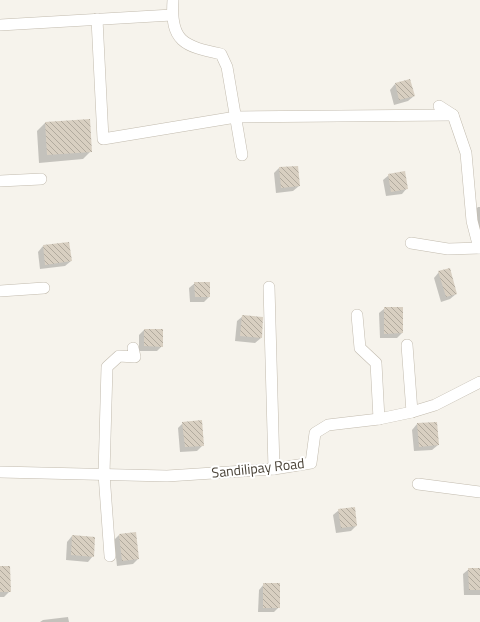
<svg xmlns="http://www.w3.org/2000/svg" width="480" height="622" viewBox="0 0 480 622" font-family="'Titillium Web',sans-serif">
<defs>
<pattern id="building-back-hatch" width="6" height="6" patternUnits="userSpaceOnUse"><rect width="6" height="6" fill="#d8cfc1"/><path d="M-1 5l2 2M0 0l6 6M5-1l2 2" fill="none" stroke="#b1aa9e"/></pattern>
</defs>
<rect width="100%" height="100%" fill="#f6f3ec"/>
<!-- shadow -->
<g fill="#0003">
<polygon points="395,84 414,96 408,101 394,105 390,90"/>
<polygon points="89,120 91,151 83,159 39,163 37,131 45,123"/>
<polygon points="279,168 299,186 293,191 276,193 274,173"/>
<polygon points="389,175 407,188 402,194 386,196 383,180"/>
<polygon points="478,207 480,207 480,228 475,229 473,212"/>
<polygon points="43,246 71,261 65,266 40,269 38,252"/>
<polygon points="439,272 456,294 450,299 441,302 434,278"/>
<polygon points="195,283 209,297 204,302 190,302 189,288"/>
<polygon points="385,308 402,333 397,338 380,338 379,313"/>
<polygon points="243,316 261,338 255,343 235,341 237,321"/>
<polygon points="144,330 162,346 157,351 139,351 139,335"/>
<polygon points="183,423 203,445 197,451 180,452 178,428"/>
<polygon points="417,424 438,445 432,450 414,451 412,430"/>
<polygon points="339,510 356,526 351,531 336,533 333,515"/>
<polygon points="119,535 138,559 133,564 117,566 114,540"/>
<polygon points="72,536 93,556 88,562 66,560 67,542"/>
<polygon points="0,567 10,591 4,597 0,597"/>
<polygon points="469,569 480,569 480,595 464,595 463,574"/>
<polygon points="264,584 279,607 274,612 258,612 259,590"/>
<polygon points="68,617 69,622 40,622 43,620"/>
</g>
<!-- building -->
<g fill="url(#building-back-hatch)">
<polygon points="410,79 415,96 399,100 395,83"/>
<polygon points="90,119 92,152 47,155 45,122"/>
<polygon points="298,166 300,186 281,188 279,167"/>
<polygon points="405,171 408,189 391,192 388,174"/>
<polygon points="69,242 72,261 45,265 43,245"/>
<polygon points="450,268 457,294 446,297 438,271"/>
<polygon points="194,282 210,282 210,297 195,297"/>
<polygon points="384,307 403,307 403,333 384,334"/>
<polygon points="242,315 263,317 262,338 240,336"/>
<polygon points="144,329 163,329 163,347 144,346"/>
<polygon points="202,420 204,446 185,447 182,422"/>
<polygon points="437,422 439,445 419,447 417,423"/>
<polygon points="355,507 357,526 341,528 338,509"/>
<polygon points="136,532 139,559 122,561 119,534"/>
<polygon points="72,535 95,537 94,557 71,555"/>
<polygon points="0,566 10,566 11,592 0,592"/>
<polygon points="468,568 480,568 480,590 469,590"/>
<rect x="263" y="583" width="17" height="25"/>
</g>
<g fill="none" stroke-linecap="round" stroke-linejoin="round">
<defs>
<g id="street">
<path d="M173,0C170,42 184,46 221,54L227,67L242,155"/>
<polyline points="97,19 103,139 236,117 453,115"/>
<polyline points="0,25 172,15"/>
<polyline points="439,106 453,115 466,153 472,221 479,248"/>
<polyline points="0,181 41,179"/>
<polyline points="411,243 448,249 480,248"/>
<polyline points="269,287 274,469"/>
<polyline points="0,291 44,288"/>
<polyline points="357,315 360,348 376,363 379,419"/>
<polyline points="407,345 412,412"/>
<polyline points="0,472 167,476 274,469 311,463 315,433 328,425 379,419 412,412 435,405 480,382"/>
<polyline points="418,484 480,492"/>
<polyline points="110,556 104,474 107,367 119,356 135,357 133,348"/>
</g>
</defs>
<!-- street casing -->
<use href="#street" stroke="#c2bbae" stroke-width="12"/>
<!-- street -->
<use href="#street" stroke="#fff" stroke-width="11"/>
</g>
<g text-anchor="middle" stroke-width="4" stroke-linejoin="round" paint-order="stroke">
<!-- street labels -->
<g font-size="14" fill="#4b4439" stroke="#fff">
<text transform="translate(258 468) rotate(-6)" y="5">Sandilipay Road</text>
</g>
</g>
</svg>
